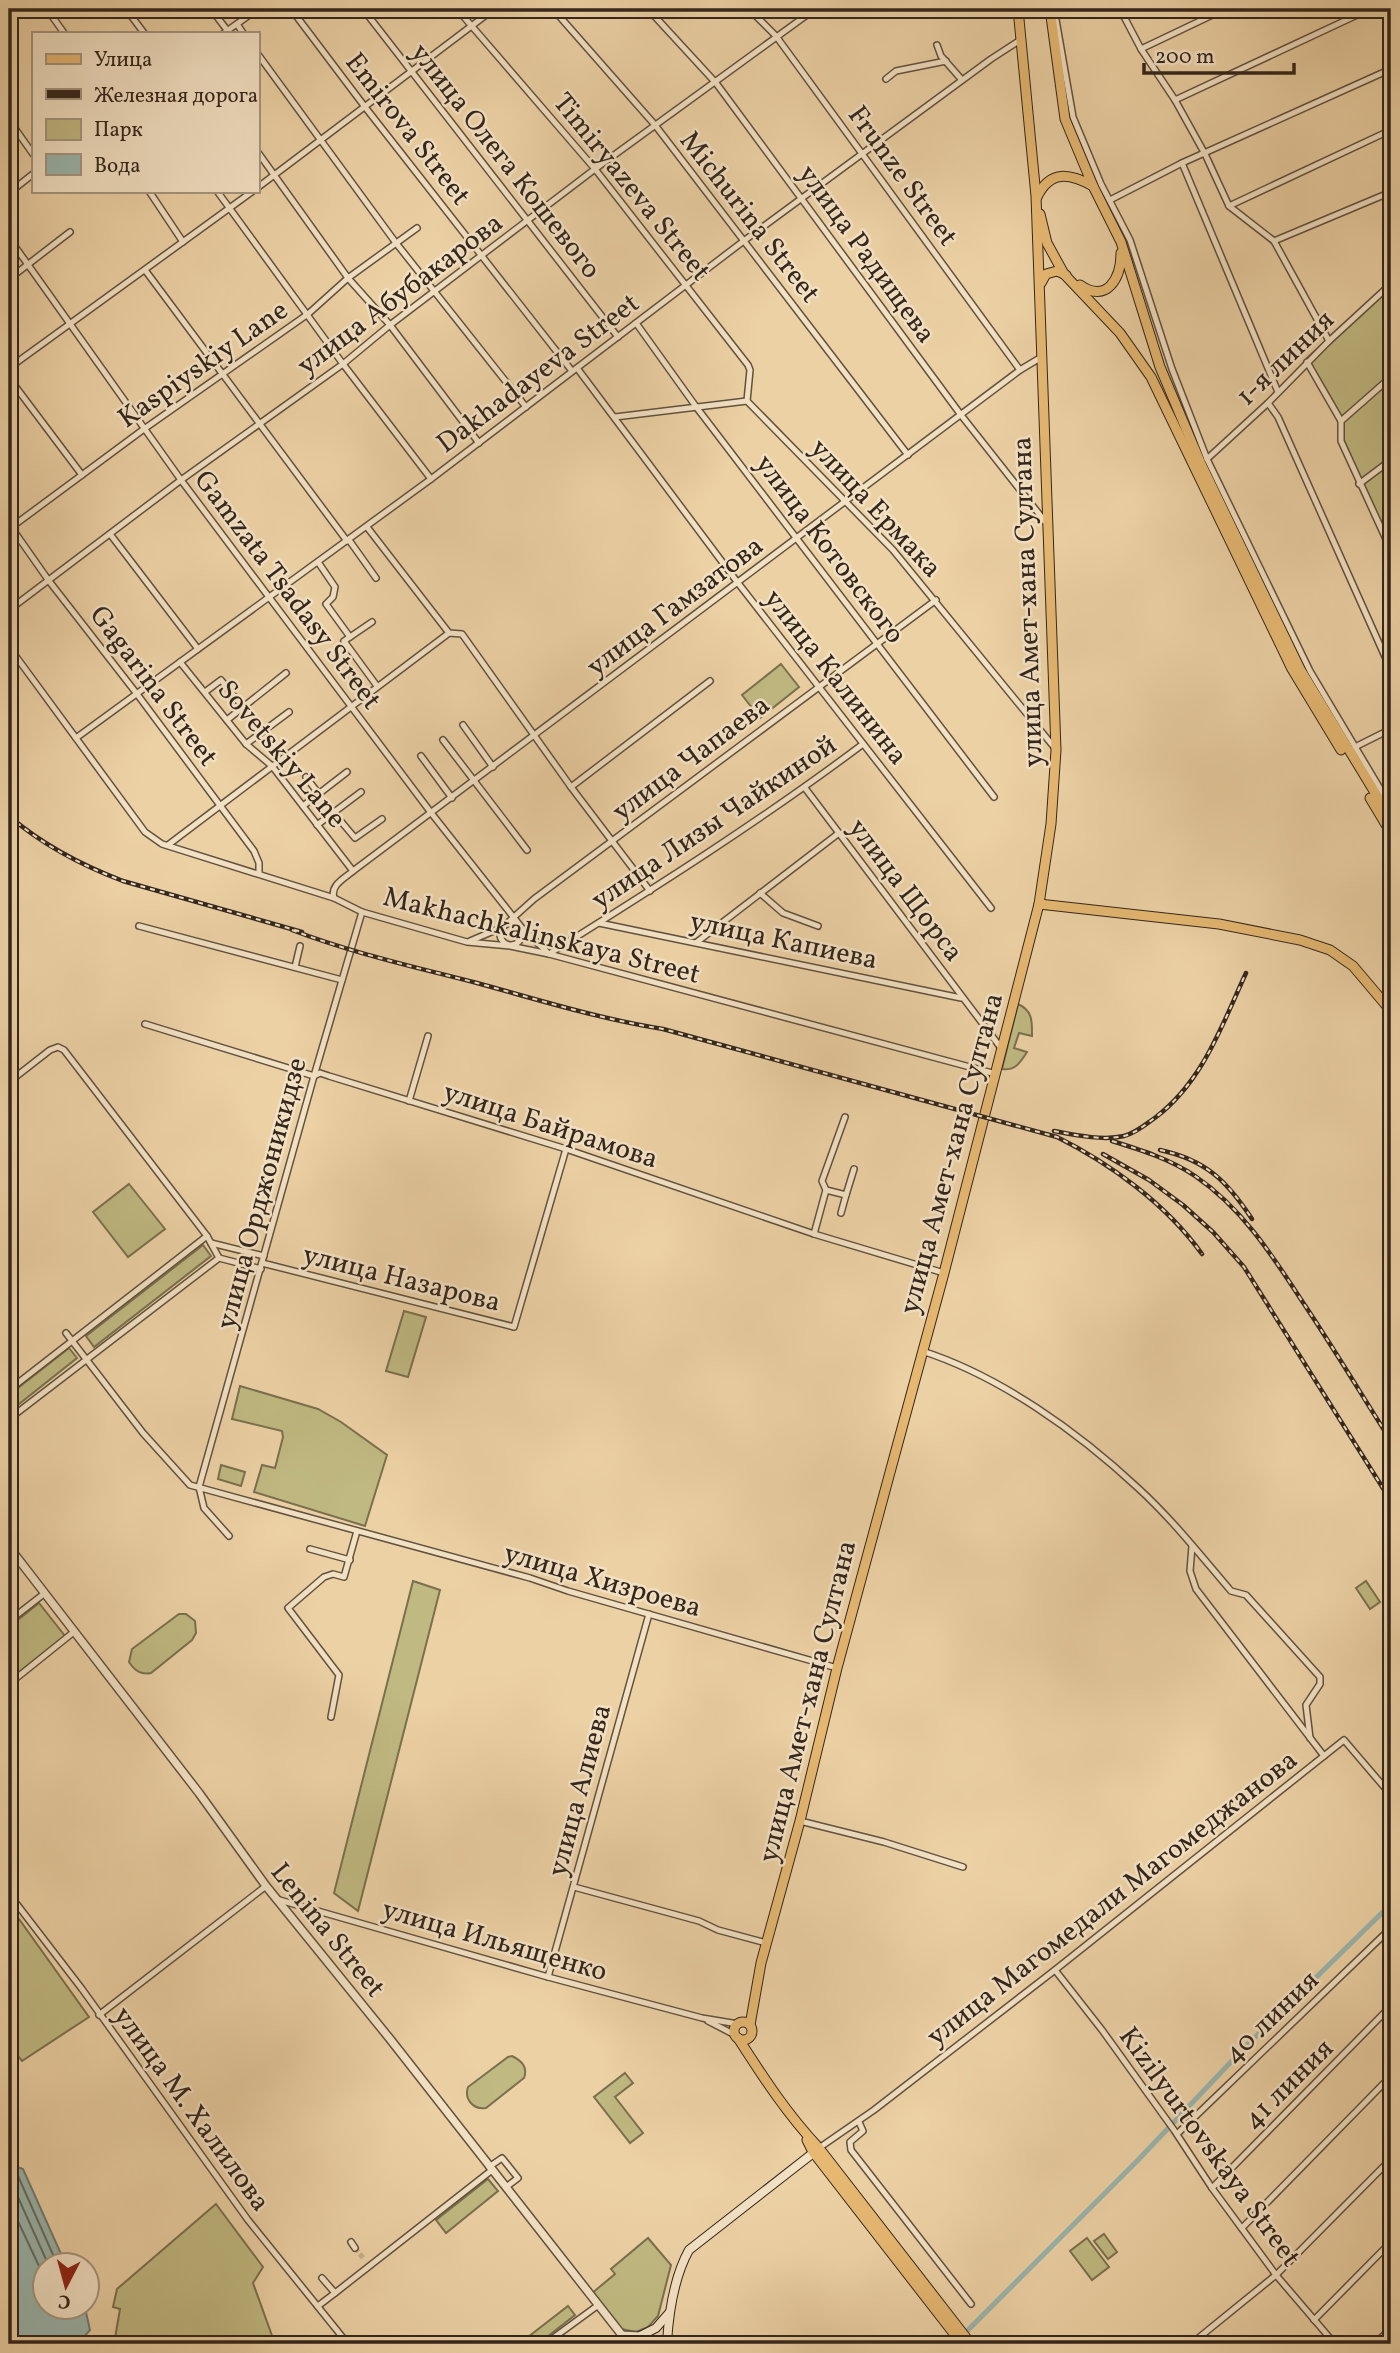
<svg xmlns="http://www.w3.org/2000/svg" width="1400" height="2353" viewBox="0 0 1400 2353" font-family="Vollkorn,serif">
<rect width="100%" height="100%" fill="#ecd1a5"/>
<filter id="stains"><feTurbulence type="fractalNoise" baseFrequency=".00286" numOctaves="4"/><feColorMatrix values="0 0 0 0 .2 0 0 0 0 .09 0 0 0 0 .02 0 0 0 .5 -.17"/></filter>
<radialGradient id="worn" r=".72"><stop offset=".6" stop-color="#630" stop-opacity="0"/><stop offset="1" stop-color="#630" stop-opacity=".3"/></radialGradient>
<!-- green -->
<g fill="#c0b981" stroke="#7a704f" stroke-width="2">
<polygon points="1391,281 1391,546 1349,456 1344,443 1344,423 1307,358"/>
<polygon points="781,664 799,687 760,718 742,695"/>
<path d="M1018,1004C1033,1011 1032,1021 1032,1036L1019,1033L1014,1048L1027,1052C1020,1063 1015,1071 1002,1069Z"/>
<polygon points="129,1184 165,1229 128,1257 93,1212"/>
<polygon points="203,1245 211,1256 94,1347 86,1336"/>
<polygon points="404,1311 426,1317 408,1377 386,1371"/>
<polygon points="69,1348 77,1358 9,1412 9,1395"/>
<polygon points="240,1386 318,1409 341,1422 387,1455 365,1526 254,1492 262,1465 275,1468 283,1437 282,1431 232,1419"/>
<polygon points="221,1465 245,1472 241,1486 218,1479"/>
<polygon points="413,1581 440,1590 358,1911 334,1893"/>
<polygon points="1366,1581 1380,1602 1370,1609 1356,1588"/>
<polygon points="39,1603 65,1636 9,1680 9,1627"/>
<path d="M179,1614H186L195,1621L196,1633L192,1640L151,1673C141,1675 135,1671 129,1662L132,1649Z"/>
<polygon points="9,1905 89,2017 22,2061 9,2045"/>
<path d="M512,2056C522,2061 528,2067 524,2078L486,2108C473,2110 464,2099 468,2087L508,2057Z"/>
<polygon points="625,2073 633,2083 615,2097 643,2133 630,2143 594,2097"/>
<polygon points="488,2179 498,2191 446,2233 436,2220"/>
<polygon points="216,2204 263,2267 253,2283 275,2344 114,2344 120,2309 113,2307 117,2289"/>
<polygon points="1104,2234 1117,2252 1108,2259 1094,2241"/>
<polygon points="648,2238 671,2265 658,2316 648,2327 636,2332 621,2329 591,2294 615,2274 611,2269"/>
<polygon points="1087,2238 1109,2267 1092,2280 1070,2251"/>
<polygon points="568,2306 575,2315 538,2344 519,2344"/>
</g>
<!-- water -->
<polygon fill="#9ab6ae" stroke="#717c74" stroke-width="2" points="12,2165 23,2169 66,2265 46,2266 46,2308 85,2308 90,2330 78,2344 9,2344 9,2169"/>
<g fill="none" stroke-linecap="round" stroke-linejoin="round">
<!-- shore -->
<g stroke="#666e66" stroke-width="2">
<polyline points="9,2173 18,2176 58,2266"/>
<polyline points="9,2182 12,2184 49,2266"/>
<polyline points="9,2202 46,2281"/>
</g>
<!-- canal -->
<polyline stroke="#9ab6ae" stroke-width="5" points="954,2344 1139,2159 1246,2046 1391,1904"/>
<!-- minor-tunnel -->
<polyline stroke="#c7af8a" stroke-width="5" stroke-dasharray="5 2.5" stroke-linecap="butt" points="355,2248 364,2259"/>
<defs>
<g id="minor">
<polyline points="47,9 64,33"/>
<polyline points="126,9 144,33"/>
<polyline points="211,9 227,30"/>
<polyline points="291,9 365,107 572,371"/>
<polyline points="363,9 618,337"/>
<polyline points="457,9 595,169 748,365 750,370 747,401"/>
<polyline points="553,9 655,125 908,455"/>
<polyline points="648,9 716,83 961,415 1047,524"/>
<polyline points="749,9 776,36 1020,370"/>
<polyline points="1120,9 1141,49 1175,100 1205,154 1229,206 1274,241 1329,341"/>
<polyline points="1055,14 1073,117 1101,184 1130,240 1172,369 1207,459 1310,671 1391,807"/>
<polyline points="237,24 243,33"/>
<polyline points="224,33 258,9"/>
<polyline points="937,45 941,56 962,80"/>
<polyline points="1141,49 1225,9"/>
<polyline points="257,53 396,243 526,407"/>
<polyline points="886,79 896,71 946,61"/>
<polyline points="1175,100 1370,9"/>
<polyline points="9,120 33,154"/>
<polyline points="257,151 348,278 390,325 479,443"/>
<polyline points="1182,163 1278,392"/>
<polyline points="257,188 494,9"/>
<polyline points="149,191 183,242"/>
<polyline points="217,191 343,364 431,479"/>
<polyline points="9,193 33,174"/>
<polyline points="1110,200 1182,163 1391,69"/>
<polyline points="1229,206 1391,130"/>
<polyline points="9,238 181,480 432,814 522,928 547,952"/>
<polyline points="1274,241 1391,192"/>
<polyline points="145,270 347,541"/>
<polyline points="9,279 70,232"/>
<polyline points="636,323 697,408 994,797"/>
<polyline points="1307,362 1341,421 1341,441 1391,550"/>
<polyline points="9,368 253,191"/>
<polyline points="577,368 738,583 991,908"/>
<polyline points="9,378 82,475"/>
<polyline points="1268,403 1278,417 1391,670"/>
<polyline points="615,417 747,401 893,550 1054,747"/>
<polyline points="1341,421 1391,377"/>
<polyline points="1207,459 1268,403 1329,341 1391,284"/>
<polyline points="1359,484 1391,460"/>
<polyline points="9,524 49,581 137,694 254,851 259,863 259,874"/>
<polyline points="367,527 449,633 462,634 571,787 650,891"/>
<polyline points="9,529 144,429 308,314 348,278 417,228"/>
<polyline points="110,534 198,649"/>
<polyline points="349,540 376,578"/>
<polyline points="318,562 335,587 333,597 326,604 350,637 344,641 377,686"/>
<polyline points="9,610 181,480 343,364 390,325 595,169 815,9"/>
<polyline points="350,637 372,622"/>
<polyline points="9,647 145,832 162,844 334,898 362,912 467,942 510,946 549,954 996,1074"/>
<polyline points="180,662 246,744 272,766 353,871"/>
<polyline points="205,692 221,680 243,707"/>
<polyline points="227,720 286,673"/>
<polyline points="463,725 493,767"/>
<polyline points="76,738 431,479 745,240 991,59 1022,39"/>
<polyline points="443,740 527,850"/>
<polyline points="246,744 289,712"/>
<polyline points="1355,747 1391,729"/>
<polyline points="421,756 452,798"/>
<polyline points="306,777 318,793"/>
<polyline points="571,787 710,681"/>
<polyline points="805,788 1001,1048"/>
<polyline points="303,806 347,772"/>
<polyline points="334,813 355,838 382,819"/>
<polyline points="317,825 361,792"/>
<polyline points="168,845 449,633"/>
<polyline points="760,893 783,913 818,926"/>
<path d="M334,898C330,885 344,879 353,871L1020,370L1040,358"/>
<circle cx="511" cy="934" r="11"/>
<polyline points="599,923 961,998"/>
<polyline points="139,926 342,980"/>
<polyline points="470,941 503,927 534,899 936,600"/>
<polyline points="697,942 839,833"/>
<path d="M549,954C656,887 762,820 863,744"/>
<polyline points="295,967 300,946"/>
<polyline points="145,1024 314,1076 320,1073 329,1076 566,1149 814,1234 944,1273"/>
<polyline points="9,1082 50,1050 58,1047 64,1050 207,1236 219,1258 261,1269"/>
<polyline points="409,1101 428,1036"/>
<polyline points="826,1190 822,1181 845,1117"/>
<polyline points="846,1195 854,1169"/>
<polyline points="814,1234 826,1190 846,1195 841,1213"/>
<polyline points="211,1243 264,1256"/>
<polyline points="262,1263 514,1327 566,1149"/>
<polyline points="66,1333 143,1433 190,1485 530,1578 568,1591 837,1668"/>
<path d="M922,1351C1000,1376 1078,1432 1138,1488C1172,1519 1201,1556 1231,1591L1246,1595L1320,1677V1684L1306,1705L1310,1738"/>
<polyline points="9,1390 207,1236"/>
<polyline points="9,1419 219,1258"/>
<polyline points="229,1536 204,1508 199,1487 314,1076 362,912"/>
<polyline points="1192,1546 1190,1571 1196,1589 1324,1756"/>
<polyline points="310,1549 350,1560"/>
<polyline points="9,1621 45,1593"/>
<polyline points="9,1684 75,1631"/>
<polyline points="331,1717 339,1675 288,1608 324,1577 333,1574 344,1577 357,1531"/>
<polyline points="800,1821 884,1842 963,1867"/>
<polyline points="574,1887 699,1921 718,1930 766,1943"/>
<polyline points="9,1894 82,1989 248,2220 348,2344"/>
<polyline points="276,1899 548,1977 702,2018 738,2024"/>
<polyline points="1055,1970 1102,2030 1174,2130 1212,2188 1276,2275 1335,2344"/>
<polyline points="548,1977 649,1614"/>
<polyline points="99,2015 266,1886"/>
<polyline points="708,2021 735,2035"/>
<polyline points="859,2122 863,2131 850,2142 851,2150 971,2304"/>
<polyline points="1177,2134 1391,1928"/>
<polyline points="819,2148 874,2110 1055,1970 1344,1740 1391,1795"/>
<polyline points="489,2167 502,2158 518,2178 506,2187"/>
<polyline points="1212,2188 1391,2006"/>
<polyline points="1242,2228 1391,2076"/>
<polyline points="351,2242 355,2248"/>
<polyline points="322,2278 335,2293 492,2170"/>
<polyline points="318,2306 335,2293"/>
<polyline points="1314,2320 1391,2242"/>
<polyline points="545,2344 597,2306"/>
<polyline points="1191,2344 1276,2275 1391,2159"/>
<polyline points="1374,2344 1391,2329"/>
</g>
<g id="tertiary">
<polyline points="9,1547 199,1793 266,1886 390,2039 629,2344"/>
<polyline points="621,2335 640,2336"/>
</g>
<g id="secondary">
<path d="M667,2342C669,2311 674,2277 689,2250L817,2150"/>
<polyline points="635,2344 640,2336 656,2328 669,2313"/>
</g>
<g id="primary">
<polyline points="1050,9 1065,119 1093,186 1121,242 1160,367 1201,464 1300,669 1391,819"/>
<path d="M1037,197C1050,170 1069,173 1093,186"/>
<polyline points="1040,214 1047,243 1064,274 1120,333 1151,377 1292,669 1341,750"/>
<polyline points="1041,283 1046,274 1057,271 1066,275"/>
<path d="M1080,285C1107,304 1121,278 1121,253"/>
<polyline points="1370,798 1391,833"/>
<polyline points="1039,904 1219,924 1300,940 1330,950 1353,966 1391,1011"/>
<circle cx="743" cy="2031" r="9"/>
<polyline points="750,2025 761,1963 800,1821 837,1668 944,1273 1039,904 1051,824 1056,750 1036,196 1018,9"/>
<path d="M738,2038C763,2077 787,2114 819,2148L971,2344"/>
<polyline points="807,2140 813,2152 962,2344"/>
</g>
</defs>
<!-- minor casing -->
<use href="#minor" stroke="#61513f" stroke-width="8"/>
<!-- tertiary casing -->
<use href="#tertiary" stroke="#61513f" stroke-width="10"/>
<!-- secondary casing -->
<use href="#secondary" stroke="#33261d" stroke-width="10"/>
<!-- primary casing -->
<use href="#primary" stroke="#33261d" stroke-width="11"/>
<!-- minor -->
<use href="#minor" stroke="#f3e1c4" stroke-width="5"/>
<!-- tertiary -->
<use href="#tertiary" stroke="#f3e1c4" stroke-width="7"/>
<!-- secondary -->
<use href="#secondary" stroke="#f3e1c4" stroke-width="8"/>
<!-- primary -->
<use href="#primary" stroke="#e6b872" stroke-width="9"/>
<defs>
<g id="rail">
<path d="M9,816C44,846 81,865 123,881L302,932"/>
<path d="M292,930C352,953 415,967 477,983C539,1000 600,1019 663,1029L1057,1137C1111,1164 1166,1204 1202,1254"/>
<path d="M1054,1131C1075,1135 1103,1141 1124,1136C1136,1133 1146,1124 1156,1117C1203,1081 1222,1025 1246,973"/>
<path d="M1112,1141C1141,1150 1170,1159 1195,1176C1242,1208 1272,1255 1302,1301C1333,1347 1361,1394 1391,1441"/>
<path d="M1160,1150C1206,1160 1227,1181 1252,1219"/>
<polyline points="1103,1154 1149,1180 1183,1205 1213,1232 1244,1267 1391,1501"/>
</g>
</defs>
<!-- rail casing -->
<use href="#rail" stroke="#33261d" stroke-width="4.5"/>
<!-- rail -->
<use href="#rail" stroke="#f3e1c4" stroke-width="2" stroke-dasharray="5" stroke-linecap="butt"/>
</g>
<g text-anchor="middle" stroke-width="5" stroke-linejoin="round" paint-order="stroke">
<!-- street labels -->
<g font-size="28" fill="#33261d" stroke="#f3e1c4">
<text transform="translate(409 128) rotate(52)" y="10">Emirova Street</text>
<text transform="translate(507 160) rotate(52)" y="10">улица Олега Кошевого</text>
<text transform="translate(904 175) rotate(54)" y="10">Frunze Street</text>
<text transform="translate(633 186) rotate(51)" y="10">Timiryazeva Street</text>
<text transform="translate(751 216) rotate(52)" y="10">Michurina Street</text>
<text transform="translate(868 253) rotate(54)" y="10">улица Радищева</text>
<text transform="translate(399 293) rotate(-37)" y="10">улица Абубакарова</text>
<text transform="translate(1284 357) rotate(-44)" y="10">1-я линия</text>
<text transform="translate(202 363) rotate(-35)" y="10">Kaspiyskiy Lane</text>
<text transform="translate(537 372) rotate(-37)" y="10">Dakhadayeva Street</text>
<text transform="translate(877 507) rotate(47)" y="10">улица Ермака</text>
<text transform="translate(831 548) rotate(53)" y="10">улица Котовского</text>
<text transform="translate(289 589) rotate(53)" y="10">Gamzata Tsadasy Street</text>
<text transform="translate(1026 602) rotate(-92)" y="10">улица Амет-хана Султана</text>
<text transform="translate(674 605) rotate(-37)" y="10">улица Гамзатова</text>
<text transform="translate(837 676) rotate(52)" y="10">улица Калинина</text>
<text transform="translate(155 685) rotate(53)" y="10">Gagarina Street</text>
<text transform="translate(283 753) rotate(50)" y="10">Sovetskiy Lane</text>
<text transform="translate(690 757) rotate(-37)" y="10">улица Чапаева</text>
<text transform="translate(713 821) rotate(-34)" y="10">улица Лизы Чайкиной</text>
<text transform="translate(907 889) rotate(53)" y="10">улица Щорса</text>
<text transform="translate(542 934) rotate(14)" y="10">Makhachkalinskaya Street</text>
<text transform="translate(784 939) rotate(12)" y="10">улица Капиева</text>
<text transform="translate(551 1124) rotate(18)" y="10">улица Байрамова</text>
<text transform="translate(950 1153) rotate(-75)" y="10">улица Амет-хана Султана</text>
<text transform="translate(260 1193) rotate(-75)" y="10">улица Орджоникидзе</text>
<text transform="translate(402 1277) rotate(14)" y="10">улица Назарова</text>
<text transform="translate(603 1579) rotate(16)" y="10">улица Хизроева</text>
<text transform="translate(806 1701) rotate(-76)" y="10">улица Амет-хана Султана</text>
<text transform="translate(578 1790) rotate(-75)" y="10">улица Алиева</text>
<text transform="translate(1111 1897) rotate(-38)" y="10">улица Магомедали Магомеджановa</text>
<text transform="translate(329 1929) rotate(51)" y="10">Lenina Street</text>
<text transform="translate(495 1939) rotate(16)" y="10">улица Ильященко</text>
<text transform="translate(1270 2016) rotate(-44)" y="10">40 линия</text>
<text transform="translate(1287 2083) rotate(-45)" y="10">41 линия</text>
<text transform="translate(193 2108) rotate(54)" y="10">улица М. Халилова</text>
<text transform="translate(1211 2146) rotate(54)" y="10">Kizilyurtovskaya Street</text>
</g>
</g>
<!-- margin -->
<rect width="1400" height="2353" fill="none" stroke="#ecd1a5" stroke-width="35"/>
<rect x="10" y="10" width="1379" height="2332" fill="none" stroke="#33261d" stroke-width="3.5"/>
<rect x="18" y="18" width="1365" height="2318" fill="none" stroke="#33261d" stroke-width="2"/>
<!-- legend -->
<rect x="32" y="32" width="228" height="161" fill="#f3e1c4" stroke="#a69681" stroke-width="2"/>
<rect x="46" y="54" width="35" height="10" fill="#e6b872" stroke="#a69681" stroke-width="2"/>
<text x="94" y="66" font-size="21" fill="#33261d">Улица</text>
<rect x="46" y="89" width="35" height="10" fill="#33261d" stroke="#a69681" stroke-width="2"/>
<text x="94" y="102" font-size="21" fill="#33261d">Железная дорога</text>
<rect x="46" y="119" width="35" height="21" fill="#c0b981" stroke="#a69681" stroke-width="2"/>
<text x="94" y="136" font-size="21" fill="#33261d">Парк</text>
<rect x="46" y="154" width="35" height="21" fill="#9ab6ae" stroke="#a69681" stroke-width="2"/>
<text x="94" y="172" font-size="21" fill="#33261d">Вода</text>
<!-- north arrow -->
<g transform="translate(66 2286) rotate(186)"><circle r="33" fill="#f3e1c4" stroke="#a69681" stroke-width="2"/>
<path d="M0-5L12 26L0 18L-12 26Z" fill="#8f2418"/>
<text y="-10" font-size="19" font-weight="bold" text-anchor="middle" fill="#33261d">С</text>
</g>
<!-- scale -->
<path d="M1144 63v10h150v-10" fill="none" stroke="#33261d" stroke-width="3.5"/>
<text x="1155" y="63" font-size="21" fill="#33261d" stroke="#f3e1c4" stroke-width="5" paint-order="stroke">200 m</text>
<rect width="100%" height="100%" filter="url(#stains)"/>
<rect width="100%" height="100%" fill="url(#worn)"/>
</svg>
